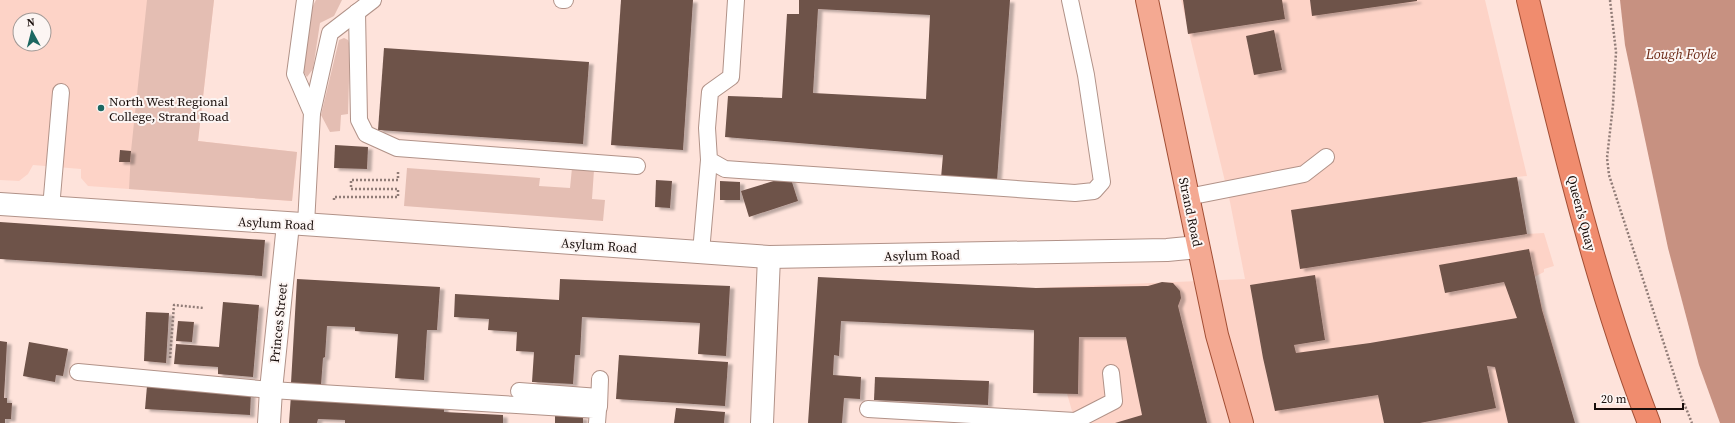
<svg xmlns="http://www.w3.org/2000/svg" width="1735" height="423" viewBox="0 0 1735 423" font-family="'Source Serif 4',serif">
<defs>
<filter id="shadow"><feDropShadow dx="4.5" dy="2.5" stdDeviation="1" flood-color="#0004"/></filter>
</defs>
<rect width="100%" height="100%" fill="#fee3db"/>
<!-- built -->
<g fill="#fdd3c7" fill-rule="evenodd">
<path d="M0,0H214L198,141L297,152L292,201L88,186L81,178V169L33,165L28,174L19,181L0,180ZM20,20H44V44H20Z"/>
<polygon points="1181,0 1485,0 1527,176 1517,177 1526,234 1544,233 1554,266 1544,269 1544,272 1534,277 1575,423 1078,423 1075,421 1036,288 1245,279 1230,202"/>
</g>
<!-- green -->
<g fill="#e4beb3">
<polygon points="147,0 214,0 198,141 297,152 292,201 129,189 131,151"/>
<polygon points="316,0 342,0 334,16 320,23 313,69 307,77 300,68 305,21"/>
<polygon points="344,38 348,40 350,46 348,114 341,115 340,131 330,132 321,115 339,40"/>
<polygon points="407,168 540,178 539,186 570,188 572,168 594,170 592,199 605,200 603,221 404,206"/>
</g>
<!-- water -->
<polygon fill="#c79181" points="1620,0 1735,0 1735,423 1720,423 1699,365 1668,248 1625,45"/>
<!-- building -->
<g fill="#6e5249" fill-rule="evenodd" filter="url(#shadow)">
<polygon points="621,0 693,0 683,150 611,145"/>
<path d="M799,0H1010L997,181L941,178L943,155L725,137L728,96L782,98L787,14H799ZM818,9L930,15L926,99L813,93Z"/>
<polygon points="1183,0 1282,0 1285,19 1188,34"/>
<polygon points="1310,0 1417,0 1417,1 1312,16"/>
<polygon points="1274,30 1282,70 1254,75 1246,36"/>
<polygon points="384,48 589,62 583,144 378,130"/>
<polygon points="335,145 368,147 367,169 334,168"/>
<polygon points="120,150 131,151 130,162 119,162"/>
<polygon points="790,176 798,201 749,217 741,191"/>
<polygon points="1517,177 1527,234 1300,269 1291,210"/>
<polygon points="656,180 672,181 670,208 655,207"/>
<polygon points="720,181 740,182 740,200 720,200"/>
<polygon points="0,222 265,240 262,276 0,259"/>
<polygon points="1529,249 1542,310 1575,423 1508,423 1495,367 1487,366 1496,408 1420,423 1384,423 1378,395 1275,411 1263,358 1250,285 1315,275 1325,340 1294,345 1296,353 1370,343 1517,318 1504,282 1445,293 1439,265"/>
<polygon points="818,277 1036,288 1148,286 1162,282 1173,283 1180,291 1181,298 1178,306 1207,423 1115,423 1142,415 1126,337 1079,337 1078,394 1033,393 1034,330 841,321 839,356 834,355 833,375 861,377 860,399 844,398 842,423 808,423"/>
<polygon points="297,279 440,287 437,330 427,330 424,380 395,378 398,334 355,331 355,327 327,326 325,357 323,358 321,385 291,383"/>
<polygon points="560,279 730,286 726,356 698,354 700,323 582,317 580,355 575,355 573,384 532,382 534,352 516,351 517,332 488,330 489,319 454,317 455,294 559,300"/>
<polygon points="223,302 259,305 253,377 218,374 218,367 174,364 176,344 219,347"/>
<polygon points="146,312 169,313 166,363 144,361"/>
<polygon points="178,321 194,322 192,342 176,341"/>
<polygon points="0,341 7,342 4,398 7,398 7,403 12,403 11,419 5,419 5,423 0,423"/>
<polygon points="29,342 68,349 63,376 56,375 55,382 23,376"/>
<polygon points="619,355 728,362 725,406 616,399"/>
<polygon points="875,377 989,381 988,405 874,400"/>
<polygon points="147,386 251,392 250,415 145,409"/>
<polygon points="291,395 444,406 444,412 503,415 503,423 345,423 345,420 318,419 317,423 289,423"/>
<polygon points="676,408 725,412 724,423 674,423"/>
<polygon points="555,415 583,417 583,423 555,423"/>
</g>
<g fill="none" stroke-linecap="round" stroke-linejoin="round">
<defs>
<g id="service">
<polyline points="305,0 295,74 312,113 306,224"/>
<polyline points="562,0 565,0"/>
<polyline points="736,0 731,77 710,92 707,128 709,160 725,169 1075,193 1094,191 1102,182 1086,75 1070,0"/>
<polyline points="357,12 359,120 366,134 397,148 637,166"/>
<polyline points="312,113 330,33 373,0"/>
<polyline points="1188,197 1304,174 1326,157"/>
<polyline points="51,208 61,92"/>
<polyline points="701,252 709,160"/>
<polyline points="78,372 271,390 598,410 597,423"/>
<polyline points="519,391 599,397"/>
<polyline points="599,407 600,379"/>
<polyline points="868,409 1075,421"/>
<polyline points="1075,423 1075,421 1114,401 1111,373"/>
</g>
<g id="minor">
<polyline points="0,204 332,226 769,257 1167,250 1198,247"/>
<polyline points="269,423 271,390 288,224"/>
<polyline points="762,423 769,257"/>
</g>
<polyline id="primary" points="1147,0 1217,335 1242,423"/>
<path id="trunk" d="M1528,0C1562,142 1596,286 1649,423"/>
</defs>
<!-- service casing -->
<use href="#service" stroke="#b19288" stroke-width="18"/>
<!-- minor casing -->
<use href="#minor" stroke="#b19288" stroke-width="24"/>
<!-- primary casing -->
<use href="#primary" stroke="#a24e34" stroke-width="24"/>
<!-- trunk casing -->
<use href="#trunk" stroke="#a24e34" stroke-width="24"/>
<!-- path -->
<g stroke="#907c77" stroke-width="2.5" stroke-dasharray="2 2" stroke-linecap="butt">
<polyline points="1610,0 1616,52 1613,105 1607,158 1609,175 1681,396 1692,423"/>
<polyline points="334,200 334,197 398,197 398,189 351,189 351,180 398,180 398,171"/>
<polyline points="170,358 174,305 204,308"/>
</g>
<!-- service -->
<use href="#service" stroke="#fff" stroke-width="16"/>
<!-- minor -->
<use href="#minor" stroke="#fff" stroke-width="22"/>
<!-- primary -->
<use href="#primary" stroke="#f4a992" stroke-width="22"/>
<!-- trunk -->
<use href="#trunk" stroke="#f08c6e" stroke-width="22"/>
</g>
<!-- markers -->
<circle fill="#1c6761" stroke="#fcf5f3" stroke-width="1.5" cx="101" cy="108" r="4"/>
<g text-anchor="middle" stroke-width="4" stroke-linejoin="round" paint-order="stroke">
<!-- poi labels -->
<g font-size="13" fill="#190e0b" stroke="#fcf5f3" text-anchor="start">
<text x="109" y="106">North West Regional<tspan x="109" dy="15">College, Strand Road</tspan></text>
</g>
<!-- street labels -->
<g font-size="13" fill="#190e0b" stroke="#fcf5f3">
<text transform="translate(1191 212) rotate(78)" y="5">Strand Road</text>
<text transform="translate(1582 213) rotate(75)" y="5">Queen's Quay</text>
<text transform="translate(276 223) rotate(3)" y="5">Asylum Road</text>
<text transform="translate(599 245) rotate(4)" y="5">Asylum Road</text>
<text transform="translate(922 255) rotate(-1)" y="5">Asylum Road</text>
<text transform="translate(278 323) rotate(-84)" y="5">Princes Street</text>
</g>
<!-- water labels -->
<g font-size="14" font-style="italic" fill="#6c2915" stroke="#fcf5f3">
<text x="1681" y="59">Lough Foyle</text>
</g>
</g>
<!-- north arrow -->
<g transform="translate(32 32) rotate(353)"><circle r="19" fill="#fcf5f3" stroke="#a19996"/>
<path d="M0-3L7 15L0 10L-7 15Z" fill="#1c6761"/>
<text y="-6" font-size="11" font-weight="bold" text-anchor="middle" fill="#190e0b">N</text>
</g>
<!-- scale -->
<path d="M1595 403v6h88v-6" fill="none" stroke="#190e0b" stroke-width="2"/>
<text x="1601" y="403" font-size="12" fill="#190e0b" stroke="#fcf5f3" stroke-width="3" paint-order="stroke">20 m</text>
</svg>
